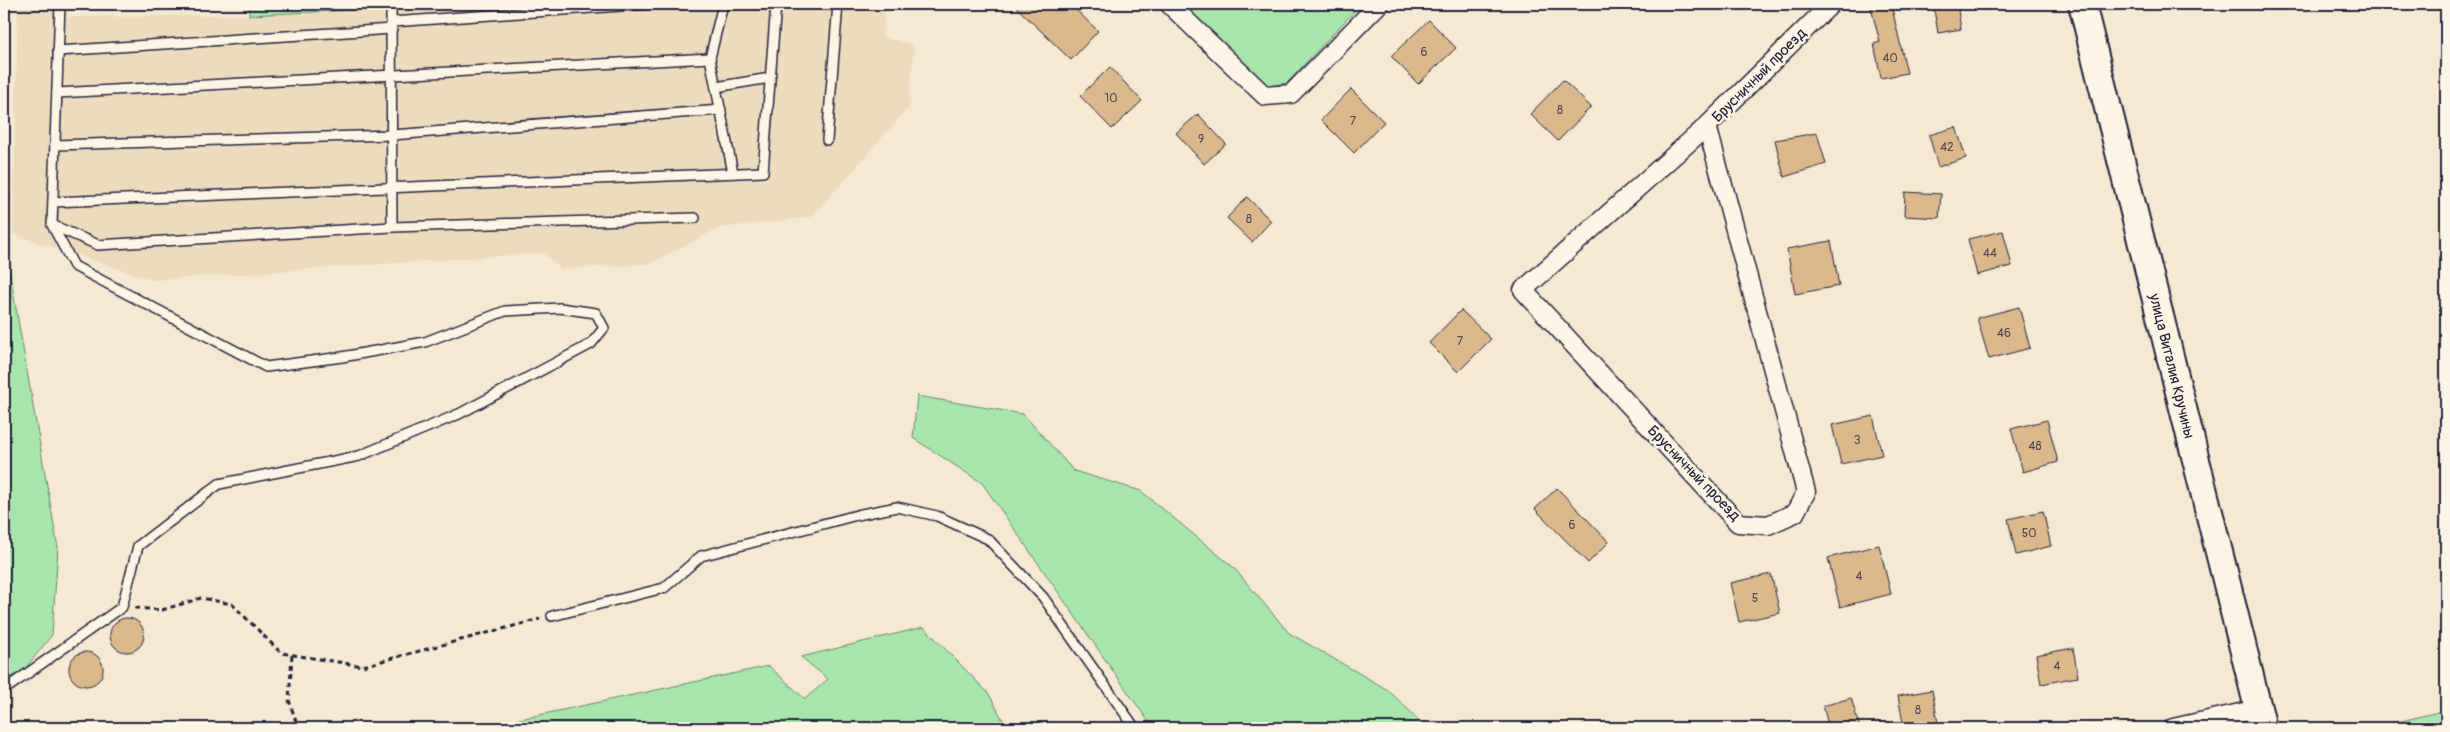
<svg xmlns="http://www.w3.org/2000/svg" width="2450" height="732" viewBox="0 0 2450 732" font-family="Pangolin,sans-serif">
<rect width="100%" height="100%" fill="#f5e9d3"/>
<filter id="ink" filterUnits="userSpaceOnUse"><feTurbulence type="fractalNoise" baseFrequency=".02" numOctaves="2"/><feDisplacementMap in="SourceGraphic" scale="10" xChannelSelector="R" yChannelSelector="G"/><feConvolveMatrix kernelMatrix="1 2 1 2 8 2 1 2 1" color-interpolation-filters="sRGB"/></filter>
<g filter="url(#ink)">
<!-- built -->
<polygon fill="#eddbbe" points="18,4 65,4 68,17 249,15 377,9 377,4 885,4 883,37 914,45 909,107 812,217 719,228 649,264 561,269 543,253 153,280 13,234"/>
<!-- green -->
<g fill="#a8e5ab" stroke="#658473">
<polygon points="249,4 377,4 378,9 249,15"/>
<polygon points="1180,4 1361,4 1287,83 1268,86"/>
<polygon points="4,240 58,548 52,635 4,695"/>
<polygon points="917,396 1023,414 1074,471 1141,491 1233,567 1289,633 1388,690 1427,728 1153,728 982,483 913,438"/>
<polygon points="924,627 989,694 1007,728 478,728 769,666 805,699 828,679 801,657"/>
<polygon points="2446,710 2446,728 2373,728"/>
</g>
<!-- building -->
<g fill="#dbb98d" stroke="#22223b">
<polygon points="1013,4 1070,4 1098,31 1071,60"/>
<polygon points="1870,4 1891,4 1907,73 1881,78 1874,44 1880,42"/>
<polygon points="1933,4 1957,4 1961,29 1938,33"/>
<polygon points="1429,20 1456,48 1418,84 1391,56"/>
<polygon points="1110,67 1142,101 1112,129 1080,96"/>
<polygon points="1563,80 1591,107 1558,141 1530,114"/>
<polygon points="1351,89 1384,122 1354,153 1321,120"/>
<polygon points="1198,114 1226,144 1204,164 1176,133"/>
<polygon points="1956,127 1966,158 1938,167 1929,135"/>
<polygon points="1817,133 1826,164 1784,177 1775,140"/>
<polygon points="1905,192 1941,194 1939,218 1904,216"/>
<polygon points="1247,197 1271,221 1252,242 1227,218"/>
<polygon points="2003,231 2012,266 1977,275 1968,239"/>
<polygon points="1831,241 1839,286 1795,294 1787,249"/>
<polygon points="2019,307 2030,348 1989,359 1977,318"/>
<polygon points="1461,310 1491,339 1458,372 1429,343"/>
<polygon points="1873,416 1882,455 1841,464 1832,425"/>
<polygon points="2047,420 2058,462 2023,472 2011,429"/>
<polygon points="1557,488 1609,542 1588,563 1535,509"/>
<polygon points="2043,511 2051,546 2016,555 2008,519"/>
<polygon points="1879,545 1891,594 1840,607 1828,558"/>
<polygon points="1771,574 1780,613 1739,622 1730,583"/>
<circle cx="127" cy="635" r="17"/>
<polygon points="2073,648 2078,677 2041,684 2036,655"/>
<circle cx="86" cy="669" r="17"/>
<polygon points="1932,690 1938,723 1904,728 1898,696"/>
<polygon points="1851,698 1860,728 1829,728 1823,706"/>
</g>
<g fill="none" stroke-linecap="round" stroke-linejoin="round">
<defs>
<g id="lane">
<polyline points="60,4 52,225 98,245 392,227 391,4"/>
<polyline points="723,4 710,58 733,173"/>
<polyline points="392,22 650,4"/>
<polyline points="58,51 392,29"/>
<polyline points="716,87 770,78"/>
<polyline points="57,93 710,58"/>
<polyline points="827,140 838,4"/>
<polyline points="55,145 392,135 721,110"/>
<polyline points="53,202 763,172 776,4"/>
<polyline points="392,227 695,218"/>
<polyline points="552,616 664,588 701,556 857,515 897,507 937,516 988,539 1043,597 1135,728"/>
<polyline points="4,690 122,607 138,546 219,484 359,456 459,414 591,344 604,328 596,313 560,308 505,311 425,342 342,357 266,367 74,266 52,225"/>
</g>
<g id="street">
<polyline points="1169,4 1265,96 1291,94 1379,4"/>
<polyline points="1707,126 1806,492 1795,513 1768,525 1738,523 1523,290 1707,126 1831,4"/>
<polyline points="2173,728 2258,709"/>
</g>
<polyline id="secondary" points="2082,4 2263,728"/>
</defs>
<!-- lane casing -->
<use href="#lane" stroke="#22223b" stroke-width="12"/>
<!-- street casing -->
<use href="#street" stroke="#22223b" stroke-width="21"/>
<!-- secondary casing -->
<use href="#secondary" stroke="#22223b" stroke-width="30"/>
<!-- path -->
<g stroke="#22223b" stroke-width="3" stroke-dasharray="5 4" stroke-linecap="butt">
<polyline points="135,608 162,610 201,598 232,604 281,653 363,666 540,619"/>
<polyline points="292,655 289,700 298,728"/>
</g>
<!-- lane -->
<use href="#lane" stroke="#fcf5e5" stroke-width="9"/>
<!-- street -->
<use href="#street" stroke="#fcf5e5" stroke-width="18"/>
<!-- secondary -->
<use href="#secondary" stroke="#fcf5e5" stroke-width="26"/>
</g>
</g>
<g text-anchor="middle" stroke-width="5" stroke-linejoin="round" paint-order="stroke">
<!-- number labels -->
<g font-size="12" fill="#504850">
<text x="1424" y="56">6</text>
<text x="1890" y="62">40</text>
<text x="1111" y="102">10</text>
<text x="1560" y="114">8</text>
<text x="1353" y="125">7</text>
<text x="1201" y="143">9</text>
<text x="1947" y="151">42</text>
<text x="1249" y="223">8</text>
<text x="1990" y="257">44</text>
<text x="2004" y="337">46</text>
<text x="1460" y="345">7</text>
<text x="1857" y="444">3</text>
<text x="2035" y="450">48</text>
<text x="1572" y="529">6</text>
<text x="2029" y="537">50</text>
<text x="1859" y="580">4</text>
<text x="1755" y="602">5</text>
<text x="2057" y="670">4</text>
<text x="1918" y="714">8</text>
</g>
<!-- street labels -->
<g font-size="15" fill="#22223b" stroke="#fcf5e5">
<text transform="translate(1759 75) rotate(-45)" y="5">Брусничный проезд</text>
<text transform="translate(2172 366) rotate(76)" y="5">улица Виталия Кручины</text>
<text transform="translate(1694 473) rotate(46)" y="5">Брусничный проезд</text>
</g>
</g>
<!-- margin -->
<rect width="2450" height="732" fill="none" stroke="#fcf5e5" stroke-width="20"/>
<rect x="10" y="10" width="2430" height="712" fill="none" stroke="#22223b" stroke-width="2" filter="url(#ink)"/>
</svg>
